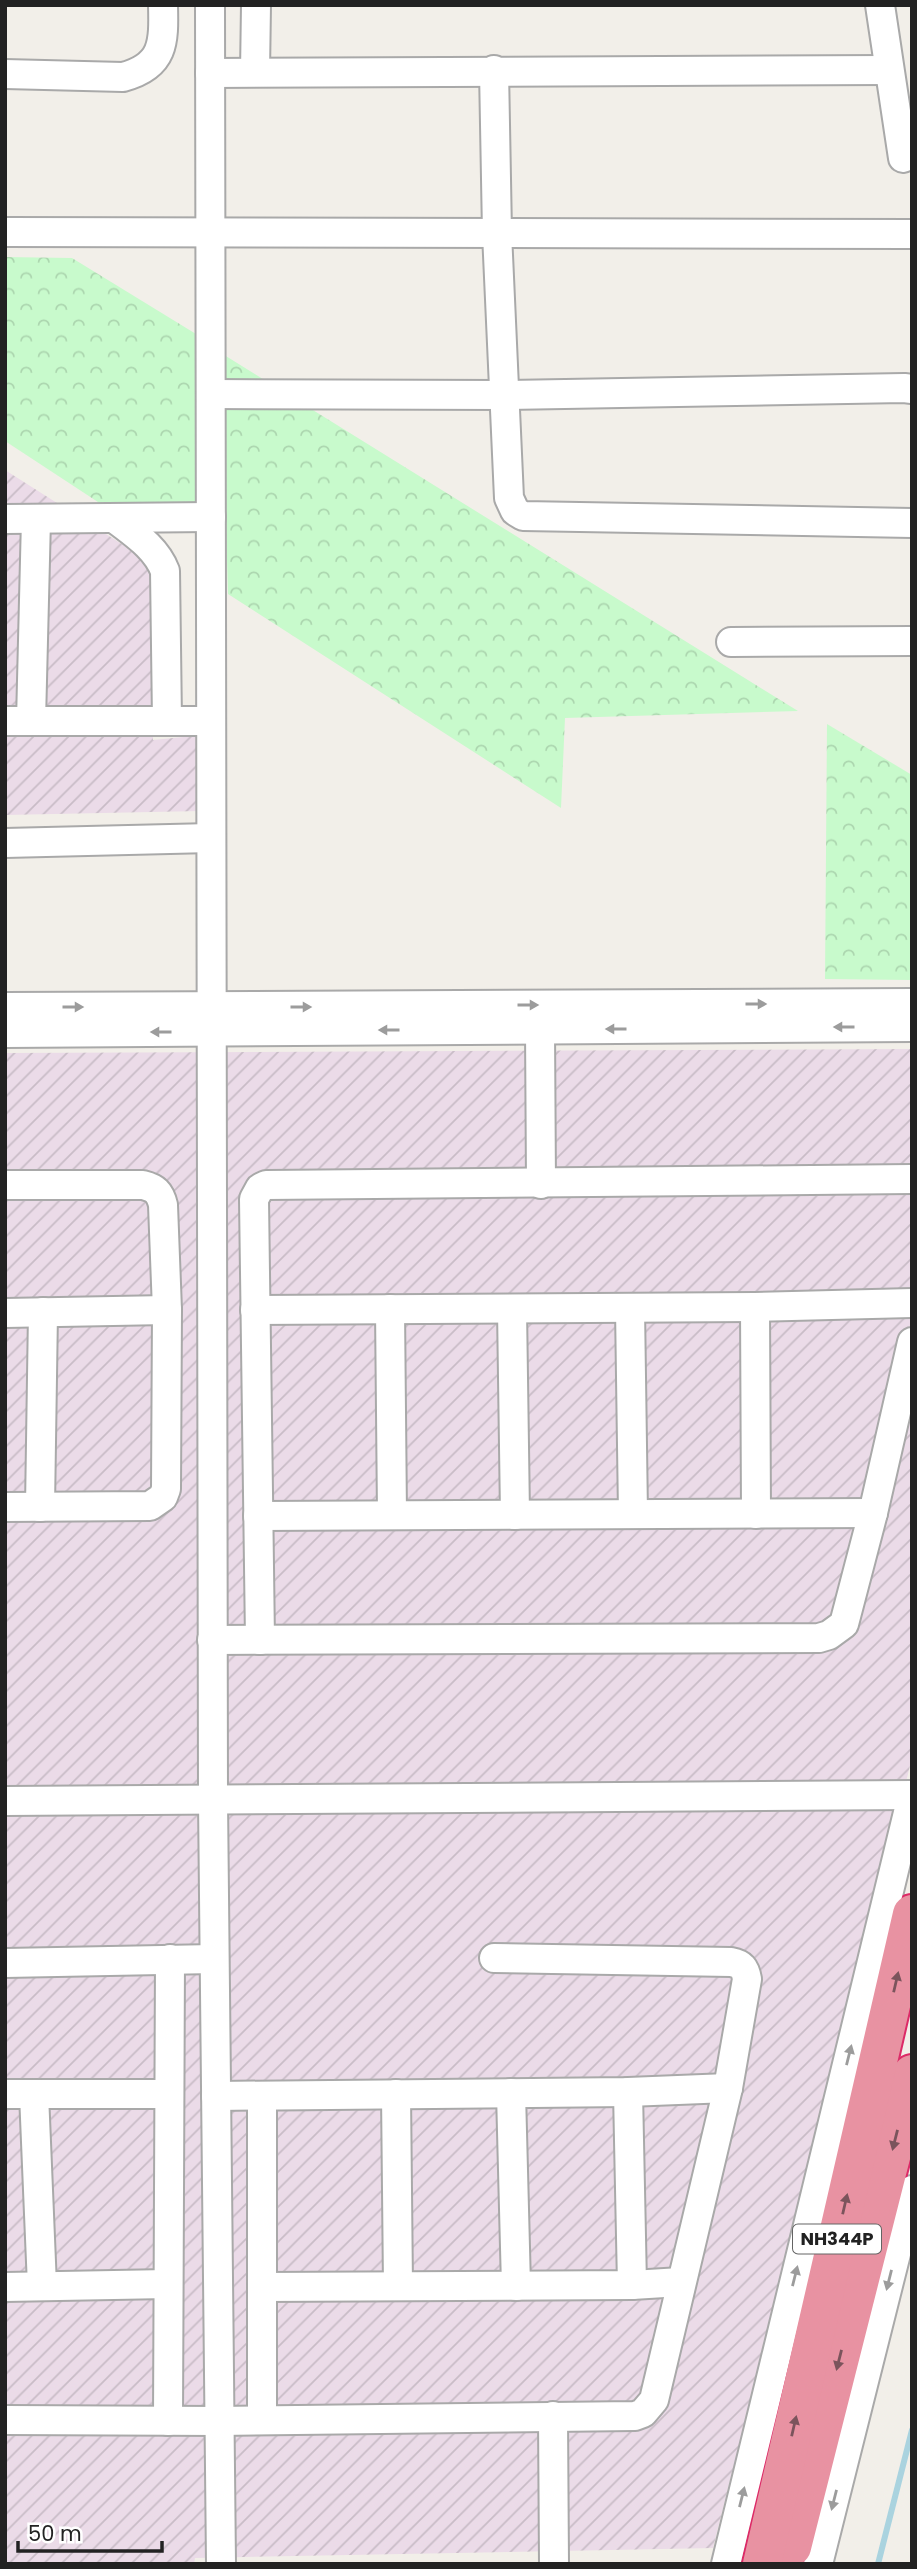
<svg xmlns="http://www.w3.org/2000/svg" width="917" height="2569" viewBox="0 0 917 2569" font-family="Poppins,sans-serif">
<defs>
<pattern id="industrial-furrows" width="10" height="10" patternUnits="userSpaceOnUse" patternTransform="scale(1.75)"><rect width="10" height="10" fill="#ebdbe8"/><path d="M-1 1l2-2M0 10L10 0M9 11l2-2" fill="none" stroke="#c9bcc7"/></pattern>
<pattern id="park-crowns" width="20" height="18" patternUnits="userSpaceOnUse" patternTransform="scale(1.75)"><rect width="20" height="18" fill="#c8facc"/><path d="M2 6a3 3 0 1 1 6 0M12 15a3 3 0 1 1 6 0" fill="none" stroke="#acd6af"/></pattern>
</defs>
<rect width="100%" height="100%" fill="#f2efe9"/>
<!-- industrial -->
<g fill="url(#industrial-furrows)">
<polygon points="5,470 150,562 153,740 204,735 201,811 5,815"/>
<polygon points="912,1049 912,1758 713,2548 195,2558 194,2564 5,2564 5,1053"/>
</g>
<!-- park -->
<g fill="url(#park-crowns)">
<polygon points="5,257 72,258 196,334 197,507 101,504 5,441"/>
<polygon points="221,353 798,711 565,718 561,808 228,594"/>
<polygon points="827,724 912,775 912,980 825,979"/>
</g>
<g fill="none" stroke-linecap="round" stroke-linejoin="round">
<!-- stream -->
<polyline stroke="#aad3df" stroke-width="6" points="878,2564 912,2430"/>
<defs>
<g id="minor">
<polyline points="210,5 213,1800 221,2564"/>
<polyline points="880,5 903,158"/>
<polyline points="494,70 497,233 509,498 515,511 523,516 912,523"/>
<polyline points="255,72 256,5"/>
<polyline points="210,73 889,70"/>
<path d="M5,74L123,77C164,66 164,43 163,5"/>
<polyline points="5,232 912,234"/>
<polyline points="211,394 504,395 904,388 912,389"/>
<path d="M114,518C133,533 156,547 165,571L167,721"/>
<polyline points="5,519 211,517"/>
<polyline points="731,642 912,641"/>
<polyline points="5,721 211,721"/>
<polyline points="31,721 36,519"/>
<polyline points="5,843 211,838"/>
<polyline points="5,1007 912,1003"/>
<polyline points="540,1029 541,1184"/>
<polyline points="5,1033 912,1027"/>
<path d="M5,1185H143C155,1188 160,1192 163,1205L167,1310L166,1489L163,1497L150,1506L5,1507"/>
<polyline points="755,1307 756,1514"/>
<polyline points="630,1308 633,1514"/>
<polyline points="390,1309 392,1515"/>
<polyline points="512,1309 515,1515"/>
<polyline points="255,1310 755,1307 912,1303"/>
<polyline points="5,1313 167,1310"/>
<polyline points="40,1507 43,1312"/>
<polyline points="258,1516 873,1513"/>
<polyline points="212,1640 819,1638 829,1635 844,1624 873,1513 912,1342"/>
<polyline points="260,1640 254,1199 260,1188 266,1185 912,1179"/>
<polyline points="5,1801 912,1795"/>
<polyline points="5,1963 214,1959"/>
<polyline points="628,2092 632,2285"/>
<polyline points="511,2093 516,2286"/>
<polyline points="5,2094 169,2094"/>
<polyline points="34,2094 42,2286"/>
<polyline points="396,2094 398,2286"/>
<polyline points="216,2096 628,2092 728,2088"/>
<polyline points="262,2096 262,2420"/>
<polyline points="5,2287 168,2284"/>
<polyline points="262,2287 632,2285 681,2282"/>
<polyline points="553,2416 554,2564"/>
<path d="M5,2420L219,2421L635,2416L643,2413L654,2400L728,2088L747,1979C745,1968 742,1964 731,1962L494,1958"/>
<polyline points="168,2421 170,1959"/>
<polyline points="726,2564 912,1796"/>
<polyline points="818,2564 912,2190"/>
</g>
<g id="highway">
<polyline points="792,2547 912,2074"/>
<polyline points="762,2564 912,1914"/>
</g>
</defs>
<!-- minor casing -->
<use href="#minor" stroke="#a9a9a9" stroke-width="32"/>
<!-- highway casing -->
<use href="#highway" stroke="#dc2a67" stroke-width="42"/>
<!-- minor -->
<use href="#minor" stroke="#fff" stroke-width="28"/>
<!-- highway -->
<use href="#highway" stroke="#e892a2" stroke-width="38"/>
</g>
<!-- one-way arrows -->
<defs><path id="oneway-solid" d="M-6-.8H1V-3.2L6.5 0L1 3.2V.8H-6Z" transform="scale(1.75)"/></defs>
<g fill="#9c9c9c">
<use href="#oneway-solid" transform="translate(756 1004)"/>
<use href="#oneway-solid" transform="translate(528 1005)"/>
<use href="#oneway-solid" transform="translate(73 1007)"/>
<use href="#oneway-solid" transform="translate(301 1007)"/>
<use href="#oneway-solid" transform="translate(844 1027) rotate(180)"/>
<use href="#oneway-solid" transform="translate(616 1029) rotate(180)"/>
<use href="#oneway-solid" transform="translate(389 1030) rotate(180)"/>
<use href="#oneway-solid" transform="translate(161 1032) rotate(180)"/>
<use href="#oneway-solid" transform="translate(849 2055) rotate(-76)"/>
<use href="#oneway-solid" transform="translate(795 2276) rotate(-76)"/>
<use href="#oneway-solid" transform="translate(889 2280) rotate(104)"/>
<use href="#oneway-solid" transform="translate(742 2497) rotate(-76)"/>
<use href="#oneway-solid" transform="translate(834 2500) rotate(104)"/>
</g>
<g fill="#7b545c">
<use href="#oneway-solid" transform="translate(896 1982) rotate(-77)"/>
<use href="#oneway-solid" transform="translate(895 2140) rotate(104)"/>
<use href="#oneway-solid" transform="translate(845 2204) rotate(-77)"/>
<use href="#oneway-solid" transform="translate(839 2360) rotate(104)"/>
<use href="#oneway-solid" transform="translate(794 2426) rotate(-77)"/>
</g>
<g text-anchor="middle" stroke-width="5" stroke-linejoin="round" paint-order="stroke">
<!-- shield labels -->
<rect fill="#fff" stroke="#646464" stroke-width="2" x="793" y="2224.5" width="88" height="29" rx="5"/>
<g font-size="18" font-weight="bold" fill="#222">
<text x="837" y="2245">NH344P</text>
</g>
</g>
<!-- border -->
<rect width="917" height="2569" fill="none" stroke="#222222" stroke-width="14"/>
<!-- scale -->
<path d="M18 2541v10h144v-10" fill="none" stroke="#222222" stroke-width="3.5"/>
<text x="28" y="2541" font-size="21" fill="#222222" stroke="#ffffff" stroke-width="5" paint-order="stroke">50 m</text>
</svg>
